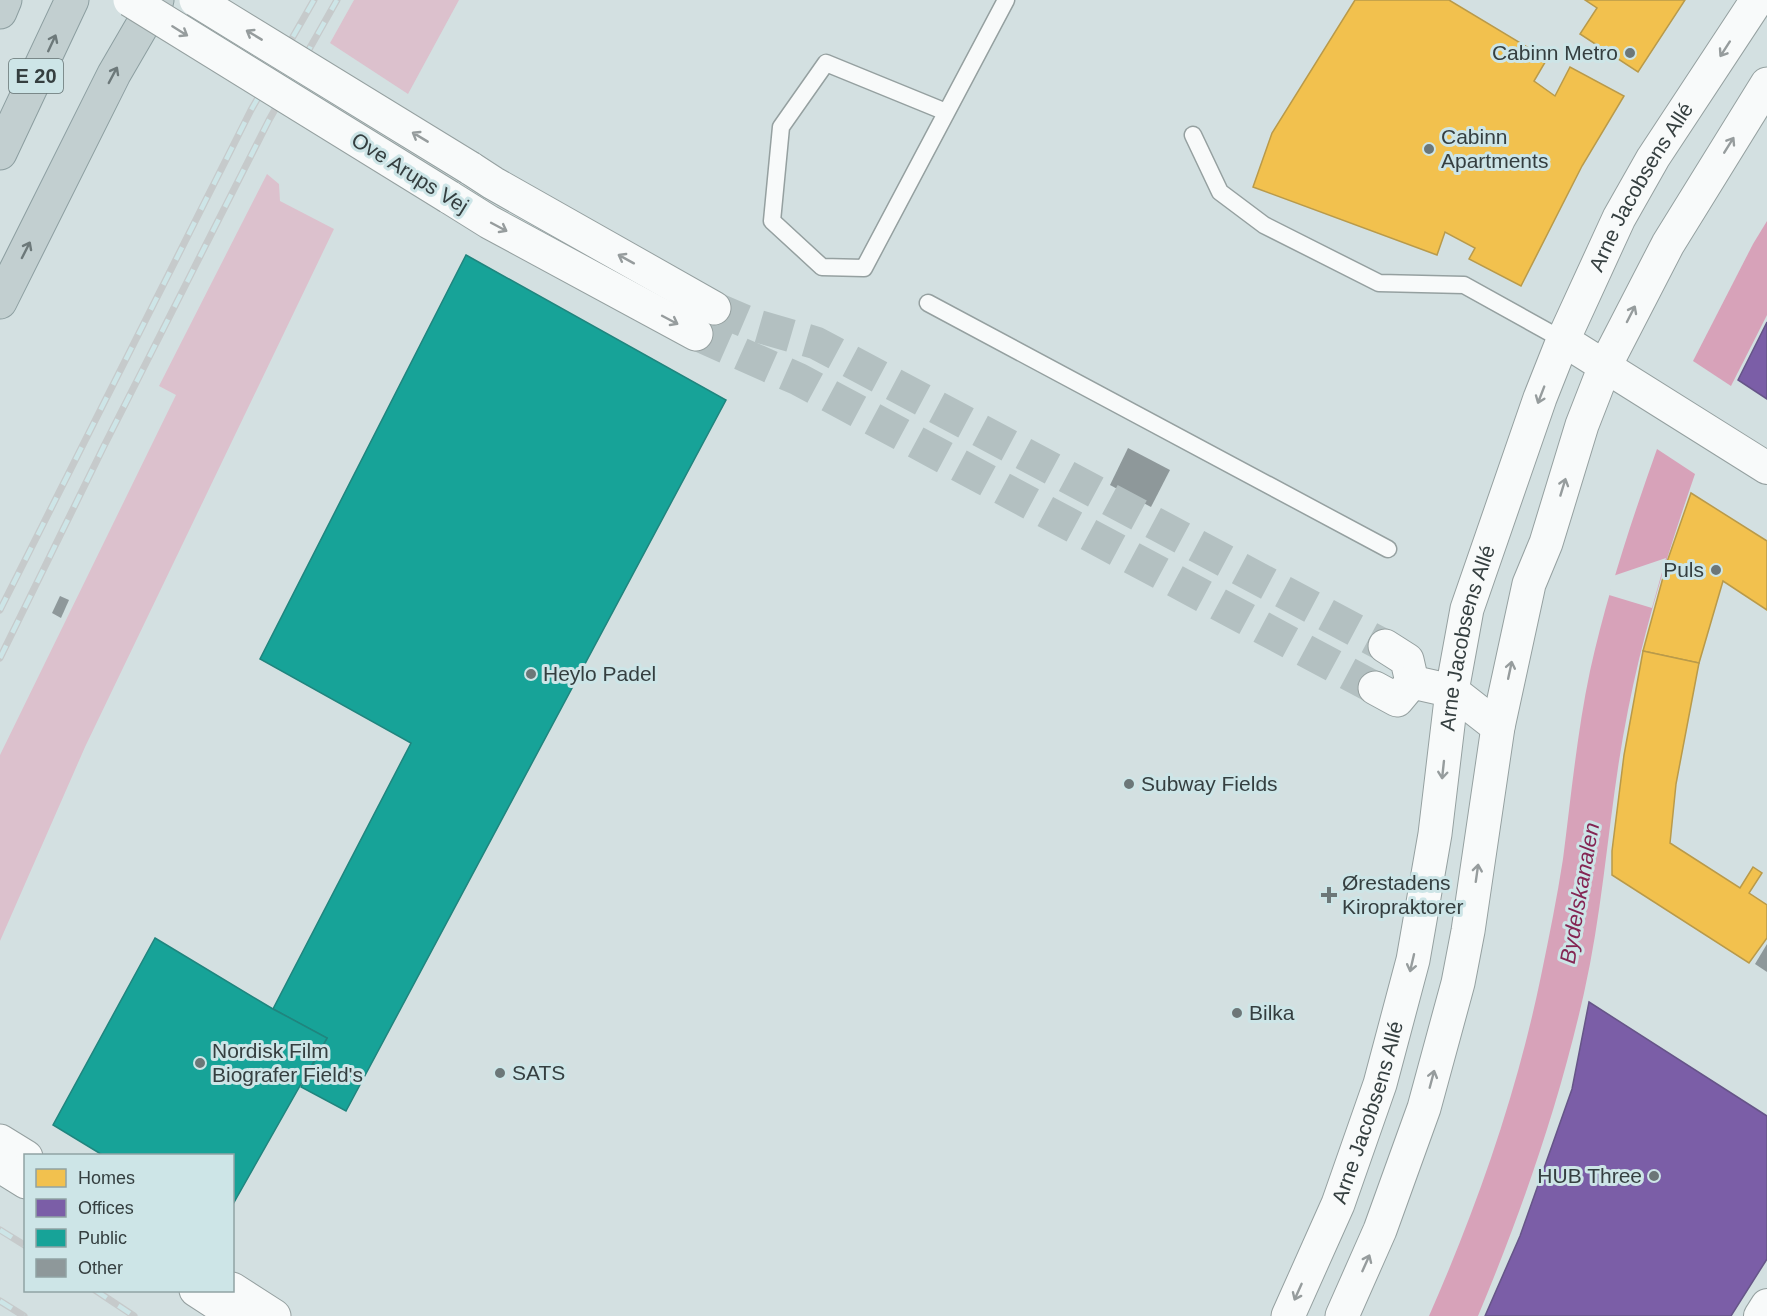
<svg xmlns="http://www.w3.org/2000/svg" width="1767" height="1316" viewBox="0 0 1767 1316" font-family="Helvetica,sans-serif">
<rect width="100%" height="100%" fill="#d3e0e1"/>
<!-- green -->
<g fill="#dcc1cd">
<polygon points="354,0 459,0 408,94 330,43"/>
<polygon points="267,174 279,184 280,201 334,229 85,747 0,941 0,755 176,395 159,386"/>
</g>
<!-- water -->
<g fill="#d7a2b9">
<polygon points="1767,221 1767,315 1731,386 1693,361 1753,244"/>
<path d="M1657,449L1695,474C1668,552 1644,629 1628,710C1609,804 1605,900 1584,993C1559,1104 1522,1211 1478,1316H1429C1477,1207 1517,1093 1541,976C1549,937 1557,898 1563,859C1571,797 1577,733 1590,671C1607,595 1631,522 1657,449Z"/>
</g>
<!-- pier -->
<polygon fill="#d3e0e1" points="1666,558 1652,608 1609,595 1613,576"/>
<!-- homes -->
<g fill="#f2c14e" stroke="#b99a4a" stroke-width="1.5">
<polygon points="1355,0 1449,0 1547,59 1534,81 1555,96 1570,67 1624,96 1582,166 1521,286 1469,259 1475,248 1445,232 1437,255 1253,187 1272,133"/>
<polygon points="1585,0 1685,0 1638,72 1580,34 1597,8"/>
<polygon points="1691,493 1767,541 1767,610 1723,581 1699,663 1643,651 1668,559"/>
<polygon points="1643,651 1699,663 1676,784 1670,843 1740,888 1753,867 1762,873 1749,893 1767,905 1767,938 1749,963 1612,875 1612,851 1624,755"/>
</g>
<!-- offices -->
<g fill="#7b5ea7" stroke="#658" stroke-width="1.5">
<polygon points="1767,322 1767,399 1738,380"/>
<polygon points="1589,1002 1767,1116 1767,1259 1731,1316 1485,1316 1520,1236 1572,1089"/>
</g>
<!-- public -->
<g fill="#17a398" stroke="#20857e" stroke-width="1.5">
<polygon points="466,255 726,400 346,1111 301,1087 327,1038 273,1009 411,743 260,659"/>
<polygon points="155,938 273,1009 327,1038 232,1206 232,1156 104,1156 53,1125"/>
</g>
<!-- building -->
<g fill="#8e989a">
<polygon points="1128,448 1170,470 1151,507 1110,485"/>
<polygon points="60,596 69,600 61,618 52,613"/>
<polygon points="1767,944 1767,972 1755,964"/>
</g>
<g fill="none" stroke-linecap="round" stroke-linejoin="round">
<!-- tertiary-tunnel -->
<g stroke="#b3c0c1" stroke-width="33" stroke-dasharray="33 16" stroke-linecap="butt">
<polyline points="714,308 754,325 816,343 1385,646"/>
<polyline points="696,334 798,379 1375,688"/>
</g>
<defs>
<g id="service">
<polyline points="946,112 826,63 781,127 772,221 822,267 864,268 1006,0"/>
<polyline points="1193,135 1220,192 1264,225 1379,283 1464,285 1563,340"/>
<polyline points="928,303 1388,549"/>
</g>
<g id="minor">
<polyline points="1563,340 1767,468"/>
<polyline points="1760,1316 1767,1305"/>
</g>
<g id="tertiary">
<polyline points="470,168 493,183 714,308"/>
<polyline points="449,197 489,222 696,334"/>
<polyline points="1385,646 1407,660 1412,682"/>
<polyline points="1412,682 1452,691 1498,727"/>
<polyline points="1375,688 1397,700 1412,682"/>
<polyline points="0,1141 26,1157"/>
<polyline points="0,1166 26,1182"/>
<polyline points="232,1289 274,1316"/>
<polyline points="196,1290 236,1316"/>
<path id="s1" d="M1288,1316L1338,1204L1380,1084L1413,960L1435,834L1452,691L1467,609L1540,398L1563,340L1619,218L1653,158L1757,0"/>
<polyline points="1342,1316 1380,1230 1424,1108 1458,983 1468,931 1498,727 1529,584 1546,543 1582,425 1605,366 1668,244 1767,84"/>
</g>
<g id="motorway">
<polyline points="0,12 5,0"/>
<polyline points="0,153 72,0"/>
<polyline points="0,302 114,74 157,0"/>
</g>
</defs>
<!-- service casing -->
<use href="#service" stroke="#95a0a0" stroke-width="19"/>
<!-- minor casing -->
<use href="#minor" stroke="#95a0a0" stroke-width="34"/>
<!-- tertiary casing -->
<use href="#tertiary" stroke="#95a0a0" stroke-width="35"/>
<!-- motorway casing -->
<use href="#motorway" stroke="#8c9ea0" stroke-width="35"/>
<!-- service -->
<use href="#service" stroke="#f8fafa" stroke-width="16"/>
<!-- minor -->
<use href="#minor" stroke="#f8fafa" stroke-width="32"/>
<!-- tertiary -->
<use href="#tertiary" stroke="#f8fafa" stroke-width="33"/>
<!-- motorway -->
<use href="#motorway" stroke="#c2cfd0" stroke-width="33"/>
<defs>
<g id="rail">
<polyline points="0,610 251,110 314,0"/>
<polyline points="0,658 104,446 269,120 337,0"/>
<polyline points="0,1230 26,1246"/>
<polyline points="95,1290 134,1316"/>
<polyline points="0,1301 24,1316"/>
</g>
</defs>
<!-- rail casing -->
<use href="#rail" stroke="#c6cacb" stroke-width="7"/>
<!-- rail -->
<use href="#rail" stroke="#cde5e7" stroke-width="4.5" stroke-dasharray="14" stroke-linecap="butt"/>
<defs>
<g id="tertiary-bridge">
<polyline points="130,0 449,197"/>
<polyline points="196,0 470,168"/>
</g>
</defs>
<!-- tertiary-bridge casing -->
<use href="#tertiary-bridge" stroke="#95a0a0" stroke-width="35" stroke-linecap="butt"/>
<!-- tertiary-bridge -->
<use href="#tertiary-bridge" stroke="#f8fafa" stroke-width="33"/>
</g>
<!-- one-way arrows -->
<defs><path id="oneway-shaft" d="M-6 0H5M1.5-3L5.5 0L1.5 3" fill="none" stroke-width="1.6" stroke-linecap="round" stroke-linejoin="round" transform="scale(1.5)"/></defs>
<g stroke="#969c9d">
<use href="#oneway-shaft" transform="translate(180 31) rotate(32)"/>
<use href="#oneway-shaft" transform="translate(254 35) rotate(-149)"/>
<use href="#oneway-shaft" transform="translate(1725 49) rotate(123)"/>
<use href="#oneway-shaft" transform="translate(420 137) rotate(-149)"/>
<use href="#oneway-shaft" transform="translate(1729 145) rotate(-58)"/>
<use href="#oneway-shaft" transform="translate(499 227) rotate(28)"/>
<use href="#oneway-shaft" transform="translate(626 259) rotate(-151)"/>
<use href="#oneway-shaft" transform="translate(1631 314) rotate(-63)"/>
<use href="#oneway-shaft" transform="translate(670 320) rotate(28)"/>
<use href="#oneway-shaft" transform="translate(1541 395) rotate(111)"/>
<use href="#oneway-shaft" transform="translate(1563 487) rotate(-73)"/>
<use href="#oneway-shaft" transform="translate(1510 670) rotate(-78)"/>
<use href="#oneway-shaft" transform="translate(1443 770) rotate(96)"/>
<use href="#oneway-shaft" transform="translate(1477 873) rotate(-82)"/>
<use href="#oneway-shaft" transform="translate(1412 963) rotate(103)"/>
<use href="#oneway-shaft" transform="translate(1432 1079) rotate(-75)"/>
<use href="#oneway-shaft" transform="translate(1366 1263) rotate(-66)"/>
<use href="#oneway-shaft" transform="translate(1298 1292) rotate(114)"/>
</g>
<g stroke="#6d797a">
<use href="#oneway-shaft" transform="translate(52 43) rotate(-65)"/>
<use href="#oneway-shaft" transform="translate(113 75) rotate(-62)"/>
<use href="#oneway-shaft" transform="translate(26 250) rotate(-63)"/>
</g>
<!-- markers -->
<g fill="#6c7778" stroke="#cde5e7" stroke-width="2">
<circle cx="1630" cy="53" r="6"/>
<circle cx="1429" cy="149" r="6"/>
<circle cx="1716" cy="570" r="6"/>
<circle cx="531" cy="674" r="6"/>
<circle cx="1129" cy="784" r="6"/>
<path d="M1326 886h6v6h6v6h-6v6h-6v-6h-6v-6h6z"/>
<circle cx="1237" cy="1013" r="6"/>
<circle cx="200" cy="1063" r="6"/>
<circle cx="500" cy="1073" r="6"/>
<circle cx="1654" cy="1176" r="6"/>
</g>
<g text-anchor="middle" stroke-width="6" stroke-linejoin="round" paint-order="stroke">
<!-- shield labels -->
<rect fill="#cde5e7" stroke="#637172" stroke-width="1.5" x="9" y="59" width="54" height="34" rx="4.5"/>
<g font-size="20" font-weight="bold" fill="#353f40">
<text x="36" y="83">E 20</text>
</g>
<!-- poi labels -->
<g font-size="21" fill="#353f40" stroke="#cde5e7" text-anchor="start">
<text x="1618" y="60" text-anchor="end">Cabinn Metro</text>
<text x="1441" y="144">Cabinn<tspan x="1441" dy="24">Apartments</tspan></text>
<text x="1704" y="577" text-anchor="end">Puls</text>
<text x="543" y="681">Heylo Padel</text>
<text x="1141" y="791">Subway Fields</text>
<text x="1342" y="890">Ørestadens<tspan x="1342" dy="24">Kiropraktorer</tspan></text>
<text x="1249" y="1020">Bilka</text>
<text x="212" y="1058">Nordisk Film<tspan x="212" dy="24">Biografer Field's</tspan></text>
<text x="512" y="1080">SATS</text>
<text x="1642" y="1183" text-anchor="end">HUB Three</text>
</g>
<!-- street labels -->
<g font-size="21" fill="#353f40" stroke="#cde5e7">
<text transform="translate(410 173) rotate(32)" y="7">Ove Arups Vej</text>
<text dy="7" stroke="none"><textPath href="#s1" startOffset="1191">Arne Jacobsens Allé</textPath></text>
<text dy="7" stroke="none"><textPath href="#s1" startOffset="705">Arne Jacobsens Allé</textPath></text>
<text dy="7" stroke="none"><textPath href="#s1" startOffset="219">Arne Jacobsens Allé</textPath></text>
</g>
<!-- water labels -->
<g font-size="22" font-style="italic" fill="#842553" stroke="#cde5e7">
<text transform="translate(1579 893) rotate(-80)" y="8">Bydelskanalen</text>
</g>
</g>
<!-- legend -->
<rect x="24" y="1154" width="210" height="138" fill="#cde5e7" stroke="#90a3a4" stroke-width="1.5"/>
<rect x="36" y="1169" width="30" height="18" fill="#f2c14e" stroke="#90a3a4" stroke-width="1.5"/>
<text x="78" y="1184" font-size="18" fill="#353f40">Homes</text>
<rect x="36" y="1199" width="30" height="18" fill="#7b5ea7" stroke="#90a3a4" stroke-width="1.5"/>
<text x="78" y="1214" font-size="18" fill="#353f40">Offices</text>
<rect x="36" y="1229" width="30" height="18" fill="#17a398" stroke="#90a3a4" stroke-width="1.5"/>
<text x="78" y="1244" font-size="18" fill="#353f40">Public</text>
<rect x="36" y="1259" width="30" height="18" fill="#8e989a" stroke="#90a3a4" stroke-width="1.5"/>
<text x="78" y="1274" font-size="18" fill="#353f40">Other</text>
</svg>
